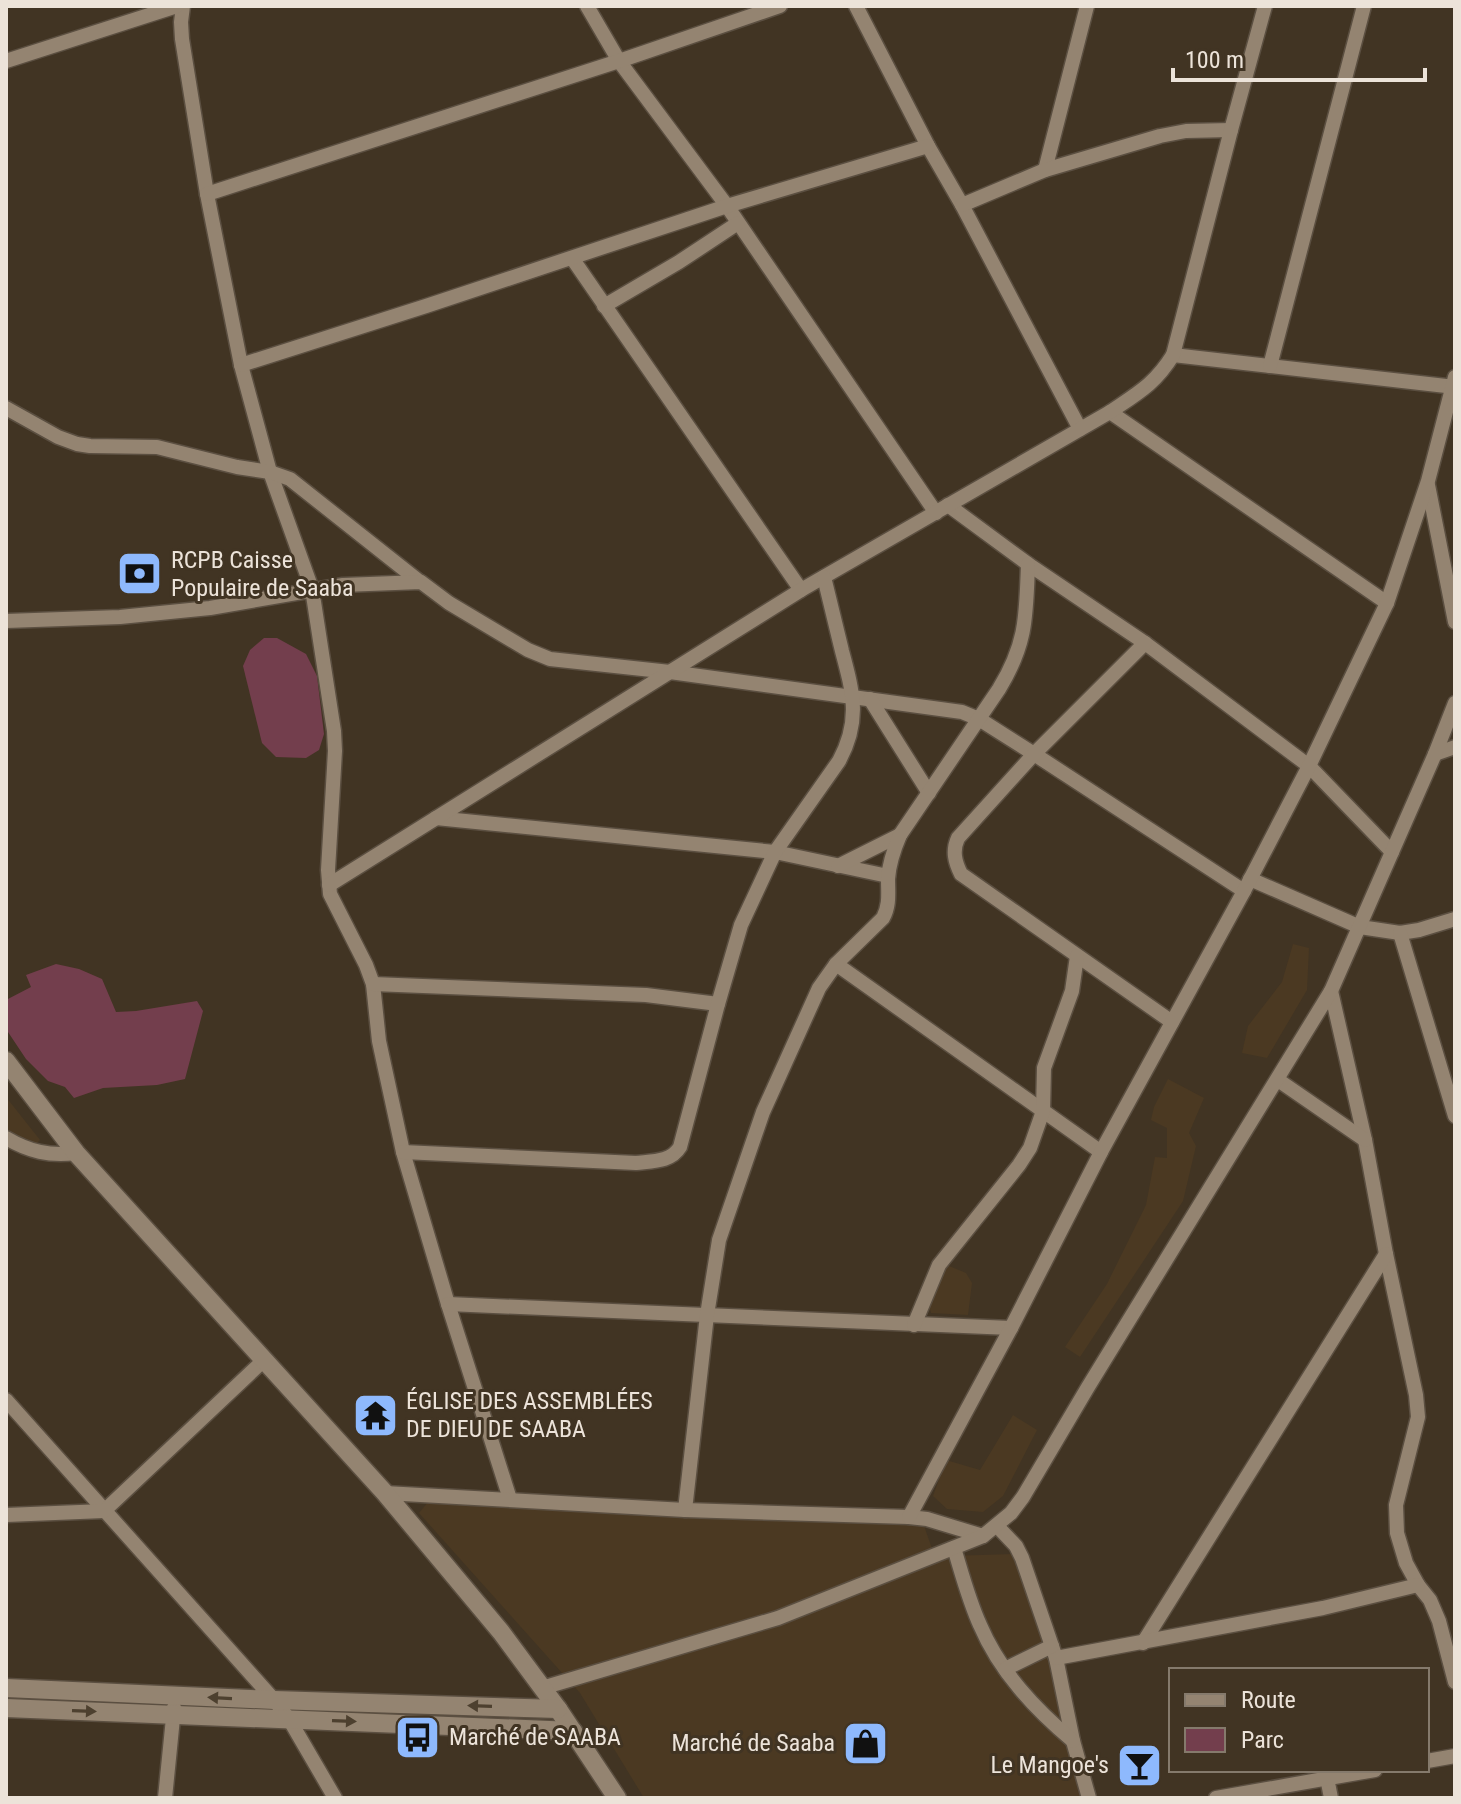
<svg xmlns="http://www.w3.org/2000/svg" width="1461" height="1804" viewBox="0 0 1461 1804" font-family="'Roboto Condensed',sans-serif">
<rect width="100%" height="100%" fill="#413423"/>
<!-- built -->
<g fill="#4b3922">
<polygon points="1293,944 1309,948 1307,990 1267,1058 1242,1053 1248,1026 1282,982"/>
<polygon points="1168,1079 1204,1098 1189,1133 1196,1146 1183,1201 1080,1357 1065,1347 1107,1284 1146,1205 1155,1157 1167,1158 1167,1128 1151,1120 1154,1107"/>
<polygon points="6,1097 40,1140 32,1148 6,1134"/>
<polygon points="942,1263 966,1273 972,1283 968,1315 931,1313 928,1301"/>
<polygon points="1013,1415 1037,1430 1003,1496 983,1512 947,1509 933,1496 946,1460 980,1470"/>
<polygon points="433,1496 923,1523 936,1560 949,1556 1014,1554 1050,1661 1085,1798 644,1798 580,1693 419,1513"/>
</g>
<!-- green -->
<g fill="#733e4d">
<polygon points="264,638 277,638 306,654 317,676 324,734 319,750 306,758 276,757 262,743 243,666 250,650"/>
<polygon points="56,964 79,969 102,979 116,1012 136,1011 197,1001 203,1011 185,1079 157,1085 103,1088 74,1098 65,1087 48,1081 26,1059 6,1029 6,1000 31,987 26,975"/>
</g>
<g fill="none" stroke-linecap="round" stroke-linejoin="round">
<defs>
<g id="minor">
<polyline points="183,6 181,22 182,39 207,194 241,365 270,472 312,589 334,731 335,751 328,870 330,894 366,965 373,984 379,1041 403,1152 448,1304 510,1499"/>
<polyline points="587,6 619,61 727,206 936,513"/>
<polyline points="856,6 928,146 962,205 1080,429"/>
<polyline points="6,61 177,6"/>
<polyline points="1045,170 1087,6"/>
<polyline points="207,194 619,61 780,6"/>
<polyline points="962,205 1045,170 1160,136 1186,131 1231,130"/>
<polyline points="572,258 801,590"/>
<polyline points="604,306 679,262 738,223"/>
<polyline points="1173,355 1455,387"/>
<polyline points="241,365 426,306 727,206 928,146"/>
<polyline points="1270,366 1364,6"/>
<polyline points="6,408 58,437 77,444 90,446 157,447 237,467 270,472 290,479 420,582"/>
<polyline points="1110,412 1387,603"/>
<polyline points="1428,485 1455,622"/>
<polyline points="948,505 1028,564 1145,643 1309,766 1392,852"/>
<polyline points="6,621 120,617 210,608 343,585 421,582 449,603 528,650 550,659 670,672 962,712 979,719 1034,754 1244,891"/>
<path d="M1145,643L1034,754L958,838C952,851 955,862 961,874L1172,1022"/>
<polyline points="870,699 929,793"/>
<polyline points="1435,754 1455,747"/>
<polyline points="436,818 775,852 888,876"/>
<polyline points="838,866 900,835"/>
<polyline points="1250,879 1360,927 1400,933 1419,930 1455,919"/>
<path d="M329,885L801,590L1110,412C1138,393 1155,384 1173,355L1231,130L1265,6"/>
<polyline points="1400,933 1455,1116"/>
<polyline points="836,964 1101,1152"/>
<polyline points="373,984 646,995 718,1004"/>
<polyline points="1331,991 1365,1140 1386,1254 1416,1395 1418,1417 1396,1505 1397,1533 1406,1563 1418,1585 1430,1600 1439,1621 1455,1682"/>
<polyline points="1278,1080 1365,1140"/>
<path d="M6,1138C30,1152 49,1156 76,1153"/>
<path d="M403,1152L636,1163C653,1161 671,1162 680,1147L718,1004L741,925L775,852L839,761C861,721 853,692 842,651C836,626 830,601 824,577"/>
<polyline points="448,1304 1011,1328"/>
<polyline points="914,1325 939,1265 1019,1165 1030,1148 1043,1111 1044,1068 1072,991 1077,956"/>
<polyline points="6,1400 274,1700 289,1719 335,1798"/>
<polyline points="385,1493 685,1510 909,1517 927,1519 983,1536"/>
<path d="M685,1510L707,1315L719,1240L763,1112L819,988L836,964L883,918C890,905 888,893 888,879C889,864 894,849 900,835L999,689C1027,643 1026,616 1028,564"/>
<polyline points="6,1515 104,1511 264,1360"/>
<polyline points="909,1517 1011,1328 1101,1152 1244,891 1309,766 1387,603 1428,481 1455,377"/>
<polyline points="997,1526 1016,1546 1022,1558 1056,1658 1073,1741 1089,1798"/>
<path d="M954,1548C962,1574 969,1601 980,1625C1000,1672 1035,1709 1073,1741"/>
<polyline points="1143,1643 1386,1254"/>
<polyline points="1056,1658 1323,1608 1418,1585"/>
<polyline points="1005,1669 1052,1646"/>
<polyline points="542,1688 778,1618 983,1536 1011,1513 1023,1497 1088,1387 1331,991 1435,754 1455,703"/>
<polyline points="1427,1761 1455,1756"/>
<polyline points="1327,1778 1331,1798"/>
<polyline points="165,1798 174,1708"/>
<polyline points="1216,1798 1375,1770"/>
</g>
<g id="tertiary">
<polyline points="6,1061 76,1153 385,1493 501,1632 558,1709 617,1798"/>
<polyline points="6,1688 274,1700 558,1709"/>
<polyline points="6,1708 573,1731"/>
</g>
</defs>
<!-- minor casing -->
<use href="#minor" stroke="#5b4f41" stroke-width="17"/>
<!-- tertiary casing -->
<use href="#tertiary" stroke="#5b4f41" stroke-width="21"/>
<!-- minor -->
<use href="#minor" stroke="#948471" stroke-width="14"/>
<!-- tertiary -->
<use href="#tertiary" stroke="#948471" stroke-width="18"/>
</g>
<!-- one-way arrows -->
<defs><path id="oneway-solid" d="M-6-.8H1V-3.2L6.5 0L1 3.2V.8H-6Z" transform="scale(2)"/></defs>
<g fill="#4d402f">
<use href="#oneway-solid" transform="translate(220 1698) rotate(-177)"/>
<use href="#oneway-solid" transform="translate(480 1706) rotate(-178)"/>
<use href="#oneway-solid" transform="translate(84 1711) rotate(2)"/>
<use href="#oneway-solid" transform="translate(344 1721) rotate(2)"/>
</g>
<!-- icons -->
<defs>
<symbol id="bank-square" viewBox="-11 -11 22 22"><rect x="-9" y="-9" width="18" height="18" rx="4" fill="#8eb9fd" stroke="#413423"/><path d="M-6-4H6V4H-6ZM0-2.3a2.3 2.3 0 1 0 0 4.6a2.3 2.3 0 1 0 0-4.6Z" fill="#111"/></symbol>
<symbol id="temple-square" viewBox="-11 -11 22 22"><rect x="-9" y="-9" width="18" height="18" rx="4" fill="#8eb9fd" stroke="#413423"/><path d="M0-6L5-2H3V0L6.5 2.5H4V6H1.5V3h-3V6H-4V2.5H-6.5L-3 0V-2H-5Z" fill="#111"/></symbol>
<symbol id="bus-square" viewBox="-11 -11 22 22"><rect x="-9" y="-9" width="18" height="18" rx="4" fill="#8eb9fd" stroke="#413423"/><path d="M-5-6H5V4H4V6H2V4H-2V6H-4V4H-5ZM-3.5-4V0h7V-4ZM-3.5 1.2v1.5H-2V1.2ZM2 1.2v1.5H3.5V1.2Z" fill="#111"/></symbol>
<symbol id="shop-square" viewBox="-11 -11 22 22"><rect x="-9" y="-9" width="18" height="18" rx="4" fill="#8eb9fd" stroke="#413423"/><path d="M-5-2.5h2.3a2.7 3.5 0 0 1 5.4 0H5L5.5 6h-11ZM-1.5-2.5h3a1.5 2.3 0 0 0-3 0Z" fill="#111"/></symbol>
<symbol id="bar-square" viewBox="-11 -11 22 22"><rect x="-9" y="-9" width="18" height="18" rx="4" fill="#8eb9fd" stroke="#413423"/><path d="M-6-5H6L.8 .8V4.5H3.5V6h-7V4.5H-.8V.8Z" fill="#111"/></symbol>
</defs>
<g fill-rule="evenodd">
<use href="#bank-square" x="114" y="548" width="51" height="51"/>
<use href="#temple-square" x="350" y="1390" width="51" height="51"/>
<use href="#bus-square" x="392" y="1712" width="51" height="51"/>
<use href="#shop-square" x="840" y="1718" width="51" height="51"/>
<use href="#bar-square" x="1114" y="1740" width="51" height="51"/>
</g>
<g text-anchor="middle" stroke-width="6" stroke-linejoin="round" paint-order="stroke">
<!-- poi labels -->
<g font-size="24" fill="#ece3d9" stroke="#413423" text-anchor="start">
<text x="171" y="568">RCPB Caisse<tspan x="171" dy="28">Populaire de Saaba</tspan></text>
<text x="406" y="1409">ÉGLISE DES ASSEMBLÉES<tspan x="406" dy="28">DE DIEU DE SAABA</tspan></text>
<text x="449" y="1745">Marché de SAABA</text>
<text x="835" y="1751" text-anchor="end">Marché de Saaba</text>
<text x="1109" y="1773" text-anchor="end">Le Mangoe's</text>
</g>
</g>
<!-- border -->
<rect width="1461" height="1804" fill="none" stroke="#ece3d9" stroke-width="16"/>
<!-- legend -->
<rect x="1169" y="1668" width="260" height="104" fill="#413423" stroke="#857a6c" stroke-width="2"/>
<rect x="1185" y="1694" width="40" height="12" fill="#948471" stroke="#857a6c" stroke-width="2"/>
<text x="1241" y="1708" font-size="24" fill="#ece3d9">Route</text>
<rect x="1185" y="1728" width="40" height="24" fill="#733e4d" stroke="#857a6c" stroke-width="2"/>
<text x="1241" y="1748" font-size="24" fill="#ece3d9">Parc</text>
<!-- scale -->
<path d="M1173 68v12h252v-12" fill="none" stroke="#ece3d9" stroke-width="4"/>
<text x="1185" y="68" font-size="24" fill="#ece3d9" stroke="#413423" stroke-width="6" paint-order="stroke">100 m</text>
</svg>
